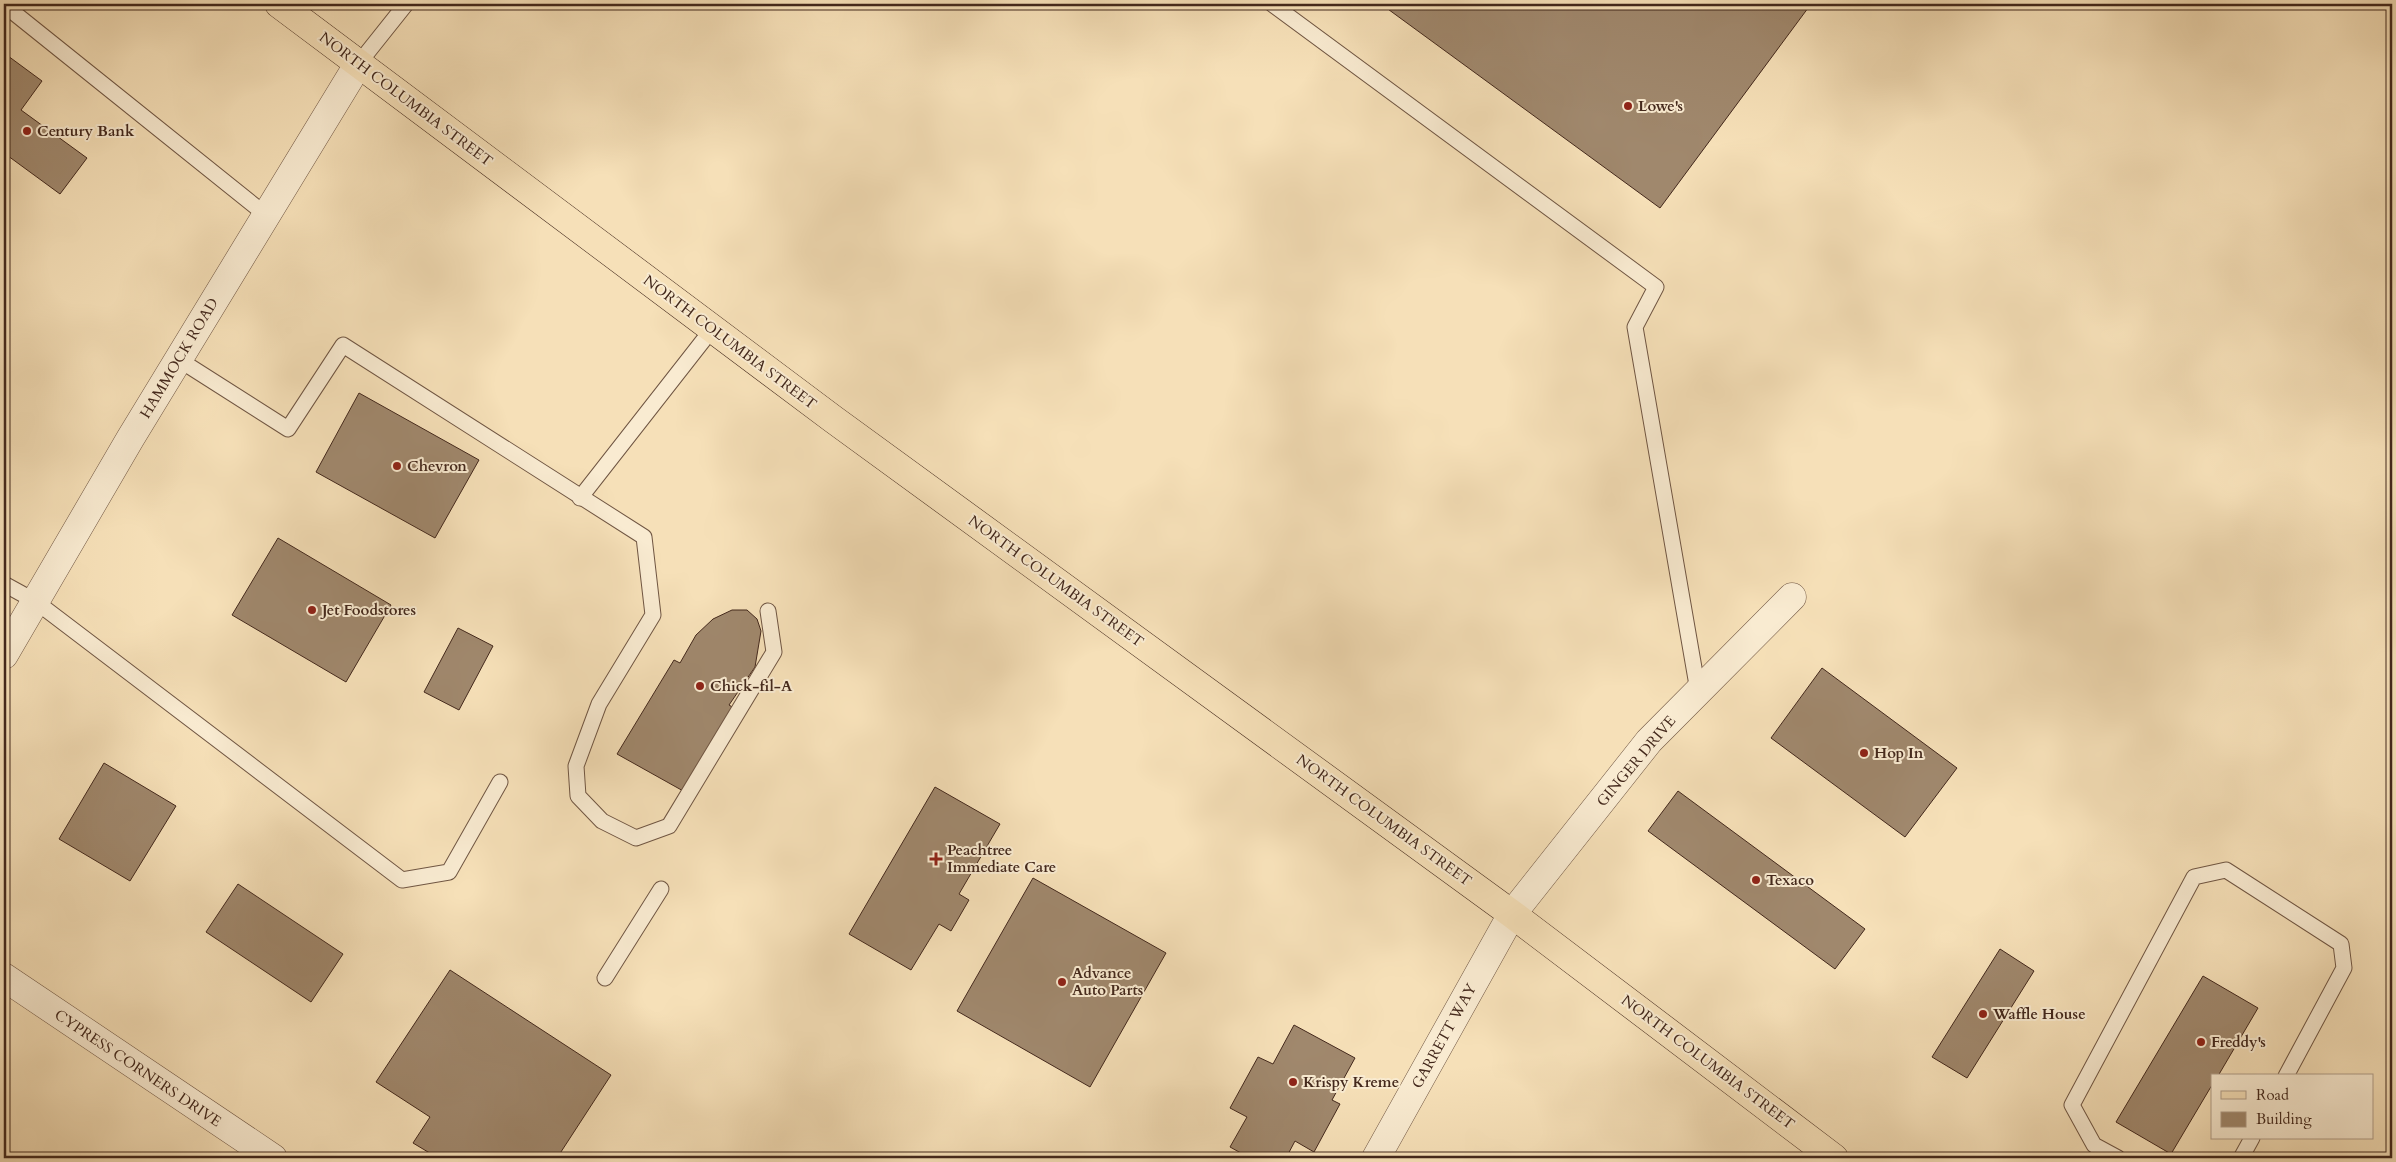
<svg xmlns="http://www.w3.org/2000/svg" width="2396" height="1162" viewBox="0 0 2396 1162" font-family="Cardo,serif">
<rect width="100%" height="100%" fill="#f6e0b8"/>
<filter id="stains"><feTurbulence type="fractalNoise" baseFrequency=".004" numOctaves="4"/><feColorMatrix values="0 0 0 0 .2 0 0 0 0 .09 0 0 0 0 .02 0 0 0 .5 -.17"/></filter>
<radialGradient id="worn" r=".72"><stop offset=".6" stop-color="#630" stop-opacity="0"/><stop offset="1" stop-color="#630" stop-opacity=".3"/></radialGradient>
<!-- building -->
<g fill="#a0886d" stroke="#43281c">
<polygon points="1381,4 1811,4 1660,208"/>
<polygon points="4,53 42,81 21,110 87,158 60,194 4,153"/>
<polygon points="359,393 479,460 435,538 316,472"/>
<polygon points="278,538 391,605 346,682 232,615"/>
<polygon points="732,610 747,610 757,619 761,631 755,667 729,705 737,710 685,792 617,754 674,660 680,663 696,635 713,619"/>
<polygon points="458,628 493,646 459,710 424,692"/>
<polygon points="1822,668 1957,768 1905,837 1771,738"/>
<polygon points="104,763 176,806 130,881 59,839"/>
<polygon points="935,787 1000,824 959,894 969,900 951,931 939,924 911,970 849,934"/>
<polygon points="1678,791 1865,929 1835,969 1648,831"/>
<polygon points="1033,878 1166,953 1090,1087 957,1011"/>
<polygon points="238,884 343,954 311,1002 206,932"/>
<polygon points="2000,949 2034,971 1967,1078 1932,1057"/>
<polygon points="450,970 611,1075 557,1158 475,1158 469,1155 467,1158 438,1158 413,1143 430,1117 376,1082"/>
<polygon points="2203,976 2258,1008 2218,1076 2212,1076 2212,1085 2171,1154 2116,1122"/>
<polygon points="1294,1025 1355,1058 1332,1100 1340,1104 1314,1152 1295,1141 1286,1158 1250,1158 1230,1147 1247,1117 1230,1108 1258,1057 1273,1064"/>
</g>
<g fill="none" stroke-linecap="round" stroke-linejoin="round">
<defs>
<g id="lane">
<polyline points="11,4 8,8 266,215"/>
<polyline points="1272,4 1656,287 1635,327 1698,691"/>
<polyline points="359,63 406,4"/>
<polyline points="178,359 288,429 343,345 644,537 653,615 599,704 576,766 578,796 602,821 636,838 669,826 774,652 768,611"/>
<polyline points="580,498 713,328"/>
<polyline points="4,584 35,601 402,880 449,872 500,782"/>
<polyline points="605,978 661,889"/>
<polyline points="2118,1158 2094,1145 2072,1105 2194,877 2226,870 2341,944 2344,968 2286,1076"/>
<polyline points="2241,1158 2252,1138"/>
</g>
<g id="street">
<polyline points="4,655 130,439 359,63"/>
<polyline points="4,977 273,1158"/>
<polyline points="1376,1158 1512,914 1649,741 1792,597"/>
</g>
<polyline id="primary" points="279,4 833,419 1512,914 1834,1158"/>
</defs>
<!-- lane casing -->
<use href="#lane" stroke="#705643" stroke-width="17"/>
<!-- street casing -->
<use href="#street" stroke="#705643" stroke-width="29"/>
<!-- primary casing -->
<use href="#primary" stroke="#43281c" stroke-width="29"/>
<!-- lane -->
<use href="#lane" stroke="#f9ebd1" stroke-width="15"/>
<!-- street -->
<use href="#street" stroke="#f9ebd1" stroke-width="28"/>
<!-- primary -->
<use href="#primary" stroke="#f6e0b8" stroke-width="28"/>
</g>
<!-- markers -->
<g fill="#8f2418" stroke="#f9ebd1" stroke-width="2">
<circle cx="1628" cy="106" r="5"/>
<circle cx="27" cy="131" r="5"/>
<circle cx="397" cy="466" r="5"/>
<circle cx="312" cy="610" r="5"/>
<circle cx="700" cy="686" r="5"/>
<circle cx="1864" cy="753" r="5"/>
<path d="M933.5 851.5h5v5h5v5h-5v5h-5v-5h-5v-5h5z"/>
<circle cx="1756" cy="880" r="5"/>
<circle cx="1062" cy="982" r="5"/>
<circle cx="1983" cy="1014" r="5"/>
<circle cx="2201" cy="1042" r="5"/>
<circle cx="1293" cy="1082" r="5"/>
</g>
<g text-anchor="middle" stroke-width="4" stroke-linejoin="round" paint-order="stroke">
<!-- street labels -->
<g font-size="15" fill="#43281c" stroke="#f9ebd1">
<text transform="translate(406 99) rotate(37)" y="5">NORTH COLUMBIA STREET</text>
<text transform="translate(730 342) rotate(37)" y="5">NORTH COLUMBIA STREET</text>
<text transform="translate(179 358) rotate(-59)" y="5">HAMMOCK ROAD</text>
<text transform="translate(1056 581) rotate(36)" y="5">NORTH COLUMBIA STREET</text>
<text transform="translate(1636 761) rotate(-50)" y="5">GINGER DRIVE</text>
<text transform="translate(1384 820) rotate(36)" y="5">NORTH COLUMBIA STREET</text>
<text transform="translate(1444 1036) rotate(-61)" y="5">GARRETT WAY</text>
<text transform="translate(1708 1062) rotate(37)" y="5">NORTH COLUMBIA STREET</text>
<text transform="translate(138 1068) rotate(34)" y="5">CYPRESS CORNERS DRIVE</text>
</g>
<!-- poi labels -->
<g font-size="15" font-weight="bold" fill="#43281c" stroke="#f9ebd1" text-anchor="start">
<text x="1638" y="111">Lowe's</text>
<text x="37" y="136">Century Bank</text>
<text x="407" y="471">Chevron</text>
<text x="322" y="615">Jet Foodstores</text>
<text x="710" y="691">Chick-fil-A</text>
<text x="1874" y="758">Hop In</text>
<text x="947" y="855">Peachtree<tspan x="947" dy="17">Immediate Care</tspan></text>
<text x="1766" y="885">Texaco</text>
<text x="1072" y="978">Advance<tspan x="1072" dy="17">Auto Parts</tspan></text>
<text x="1993" y="1019">Waffle House</text>
<text x="2211" y="1047">Freddy's</text>
<text x="1303" y="1087">Krispy Kreme</text>
</g>
</g>
<!-- margin -->
<rect width="2396" height="1162" fill="none" stroke="#f6e0b8" stroke-width="20"/>
<rect x="5" y="5" width="2386" height="1152" fill="none" stroke="#43281c" stroke-width="2.5"/>
<rect x="10" y="10" width="2376" height="1142" fill="none" stroke="#43281c"/>
<!-- legend -->
<rect x="2211" y="1074" width="162" height="65" fill="#f9ebd1" stroke="#b09d89"/>
<rect x="2221" y="1091" width="25" height="8" fill="#f6e0b8" stroke="#b09d89"/>
<text x="2256" y="1100" font-size="15" fill="#43281c">Road</text>
<rect x="2221" y="1112" width="25" height="15" fill="#a0886d" stroke="#b09d89"/>
<text x="2256" y="1124" font-size="15" fill="#43281c">Building</text>
<rect width="100%" height="100%" filter="url(#stains)"/>
<rect width="100%" height="100%" fill="url(#worn)"/>
</svg>
